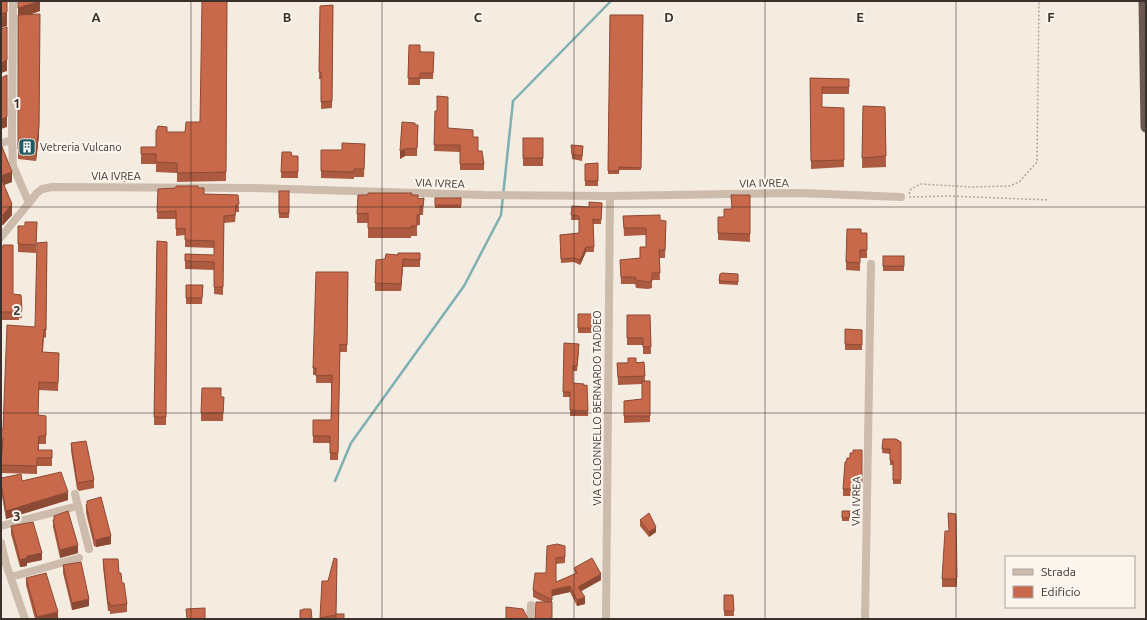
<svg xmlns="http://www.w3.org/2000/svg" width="1147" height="620" viewBox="0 0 1147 620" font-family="Ubuntu,sans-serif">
<rect width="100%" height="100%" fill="#f4ebe1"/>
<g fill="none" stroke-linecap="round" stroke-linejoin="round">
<!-- stream -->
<polyline stroke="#7fb0b2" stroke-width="2.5" points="335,481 351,443 464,286 501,215 513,101 611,1"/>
<!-- path -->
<g stroke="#b9a596" stroke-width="1.5" stroke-dasharray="2 2" stroke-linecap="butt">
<polyline points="909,194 911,189 921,184 972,187 1010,186 1019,182 1037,162 1039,1"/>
<polyline points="909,197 949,196 1049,200"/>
</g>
<!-- minor -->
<g stroke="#cdbbac" stroke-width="8">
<polyline points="12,140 13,1"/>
<polyline points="1,143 12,140 13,166 29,203"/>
<polyline points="1,237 37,193 42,189 52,187 254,188 484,195 610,196 801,193 901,197"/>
<polyline points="75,494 89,549"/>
<polyline points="1,526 78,506"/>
<polyline points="1,543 6,564 25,619"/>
<polyline points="11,577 79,558"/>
<polyline points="530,619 531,605"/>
<polyline points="606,619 610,196"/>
<polyline points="865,619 871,264"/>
</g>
<!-- trunk -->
<polyline stroke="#6c584f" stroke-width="11" points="1144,1 1146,127"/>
</g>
<!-- wall -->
<g fill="#ac5a40">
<polygon points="18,1 40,11 32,14 39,136 36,161 18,159"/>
<polygon points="227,1 226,181 177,182 177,173 156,172 156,164 141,164 141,147 156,147 185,132 200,122"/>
<polygon points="333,5 332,108 321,109 321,79 319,79 320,6"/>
<polygon points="610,15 643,15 641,170 619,170 619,174 608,174"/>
<polygon points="409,45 434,58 433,79 420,79 420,85 408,85"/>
<polygon points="810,78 849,79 849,94 822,94 822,107 844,108 844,167 811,169"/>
<polygon points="863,106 885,107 886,167 862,168"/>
<polygon points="435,111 437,111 448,128 473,137 478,151 484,164 484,170 460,170 460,152 434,151"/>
<polygon points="415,125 418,125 417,156 405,156 400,159"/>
<rect x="523" y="138" width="20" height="28"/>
<polygon points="1,144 12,182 4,185 12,215 3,225 1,225"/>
<polygon points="365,144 364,177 354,177 354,179 321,178 321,150 342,150"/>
<polygon points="571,145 583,151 582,161 572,159"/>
<polygon points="282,152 292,156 298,156 298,178 281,178"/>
<polygon points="598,163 598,186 585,186 585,164"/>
<rect x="120" y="171" width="7" height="11"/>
<polygon points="198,188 204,194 238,195 239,212 236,212 235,222 224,223 223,295 214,294 214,270 185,269 185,254 214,255 214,248 185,247 185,235 176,236 176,219 157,219 158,189"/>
<rect x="279" y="191" width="10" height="27"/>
<polygon points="368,195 412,195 418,199 424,198 423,215 420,215 420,225 417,225 417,236 411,236 411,238 368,238 368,223 357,223 357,214"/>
<polygon points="750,195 750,242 718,240 718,217 724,217 731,209"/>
<rect x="435" y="198" width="26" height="10"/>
<polygon points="602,203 601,224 593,224 594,252 586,252 580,265 574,262 561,263 560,235 579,233 579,220 571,220 572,206 589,207"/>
<polygon points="623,216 660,220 666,228 665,258 659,258 660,280 652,280 652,288 648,289 636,288 635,284 621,284 620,260 640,258 646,247 646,235 624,236"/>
<polygon points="37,222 36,253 18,252 18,226 25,226"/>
<polygon points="861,233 867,233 867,258 860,258 860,271 846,270 846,262"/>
<polygon points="157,241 167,242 166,425 154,425"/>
<polygon points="47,242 46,338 44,337 43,352 59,353 58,391 39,390 38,415 46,416 46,444 39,444 39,450 52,450 52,466 37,466 37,474 1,473 2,446 1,446 1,429 3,429 35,327"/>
<polygon points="420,253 420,267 403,267 401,291 375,291 375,283 385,259 398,255"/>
<rect x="883" y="256" width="21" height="15"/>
<polygon points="348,272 347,352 340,352 338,460 330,460 330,443 313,443 313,420 331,420 331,383 316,383 316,375 313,375 313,368"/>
<polygon points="738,274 738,285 719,284 719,281"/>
<polygon points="186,285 203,285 202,304 186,304"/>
<polygon points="13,294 21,295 22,318 19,318 19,320 1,320 1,306"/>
<polygon points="578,314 594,320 599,321 599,333 578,333"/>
<polygon points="627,315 650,315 651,354 643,354 643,345 627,345"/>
<polygon points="845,329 862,330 862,350 845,350"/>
<polygon points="579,350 577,371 573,371 573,383 584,386 588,411 588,416 570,416 570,397 563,397 563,392"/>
<polygon points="644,362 645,381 650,381 650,422 624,423 624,401 642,399 642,384 618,385 617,363"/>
<polygon points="221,397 224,397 223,421 201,421 201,413"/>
<polygon points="883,439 901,442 901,484 893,484 893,465 890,465 890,454 882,453"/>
<polygon points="71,443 94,480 94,488 79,491 77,489 71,451"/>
<polygon points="862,450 862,490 854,490 853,496 843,496 843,489 846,462 853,453"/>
<polygon points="22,481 68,500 6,519 1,491 1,483"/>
<polygon points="87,501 111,544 96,547 94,546 86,513 86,505 87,504"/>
<polygon points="842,511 850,511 849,521 842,521"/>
<polygon points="948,513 957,585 956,587 942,587 942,579 949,531"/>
<polygon points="54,516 78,553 60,558 53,527 53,520 54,519"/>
<polygon points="640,520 656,532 649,537 640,526"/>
<polygon points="11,526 42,560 27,563 27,566 20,567 11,534"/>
<polygon points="565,546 565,563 556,564 556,582 575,574 574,568 601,580 581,591 585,604 577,606 570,592 552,596 552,619 544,602 533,597 533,590 546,573"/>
<polygon points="103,559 119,573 127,604 127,612 110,614 110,611 108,611 103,567"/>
<polygon points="337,559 336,618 328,619 320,619 322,581 328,581"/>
<polygon points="63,565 89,606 72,610 63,573"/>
<polygon points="26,578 58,619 35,619 26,585"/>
<polygon points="724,595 733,595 734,616 724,616"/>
</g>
<!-- shaded-wall -->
<g fill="#8c4a34">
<polygon points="40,1 40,11 18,18 18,8"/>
<polygon points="7,12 7,26 1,28 1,14"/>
<polygon points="40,24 39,136 36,161 36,151"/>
<polygon points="7,27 7,71 1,73 1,63"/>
<polygon points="7,85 7,127 1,129 1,119"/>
<polygon points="405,149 405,156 400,159 400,151"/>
<polygon points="12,172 12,182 1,186 1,176"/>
<polygon points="12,204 12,215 3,225 3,215"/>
<polygon points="586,247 586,252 580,265 580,260"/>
<polygon points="403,259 403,267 401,291 401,284"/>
<polygon points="68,492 68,500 6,519 6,511"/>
<polygon points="656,527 656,532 649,537 649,532"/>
<polygon points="111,536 111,544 96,547 96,540"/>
<polygon points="78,545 78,553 60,558 60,550"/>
<polygon points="42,553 42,560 27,563 27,566 20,567 20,560 27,556"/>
<polygon points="601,574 601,580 578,593 578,587"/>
<polygon points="957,577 957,585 956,587 956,579"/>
<polygon points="570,586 570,592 552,596 552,590"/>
<polygon points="585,597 585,604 577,606 577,600"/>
<polygon points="89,599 89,606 72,610 72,603"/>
<polygon points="58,612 58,619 37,619 37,617"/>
</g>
<!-- building -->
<g fill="#c8694b" stroke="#8c4a34">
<polygon points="4,1 7,1 7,12 1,14 1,2"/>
<polygon points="18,1 40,1 18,8"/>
<polygon points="202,1 227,1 226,172 177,173 177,163 156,162 156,154 141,154 141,147 156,147 156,130 157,130 158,126 167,127 167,132 185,132 186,122 200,122"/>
<polygon points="333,5 332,101 321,102 321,72 319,72 320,6"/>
<polygon points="40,14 39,126 36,151 18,149 18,15"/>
<polygon points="1,15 7,15 1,18"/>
<polygon points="610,15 643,15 641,168 619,167 619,171 608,171"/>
<polygon points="7,27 7,60 1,63 1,29"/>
<polygon points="409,45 420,45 420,52 434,52 433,73 420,73 420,78 408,78"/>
<polygon points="7,75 7,117 1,119 1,78"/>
<polygon points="810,78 849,79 849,87 822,87 822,107 844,108 844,160 811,161"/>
<polygon points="437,96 448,97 448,128 473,130 473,137 478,137 478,151 482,151 484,164 460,164 460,145 434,145 435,111 437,111"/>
<polygon points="863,106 885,107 886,156 862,158"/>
<polygon points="402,122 415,123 415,125 418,125 417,148 405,149 400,151"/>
<rect x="523" y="138" width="20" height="20"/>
<polygon points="342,143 365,144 364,169 354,169 354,172 321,171 321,150 342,150"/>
<polygon points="1,144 12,172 1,176"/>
<polygon points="571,145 583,146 582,156 572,154"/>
<polygon points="282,152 291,152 292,156 298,156 298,172 281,172"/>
<polygon points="598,163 598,181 585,181 585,164"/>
<rect x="120" y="171" width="7" height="8"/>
<polygon points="1,178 12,204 3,215 1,214"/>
<polygon points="176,186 198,186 198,188 204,188 204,194 238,195 239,204 236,205 235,215 224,216 223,287 214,287 214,262 185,261 185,254 214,255 214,241 185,240 185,228 176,229 176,211 157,212 158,189 176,188"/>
<rect x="279" y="191" width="10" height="22"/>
<polygon points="368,193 412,193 411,195 418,195 418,199 424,198 423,206 420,206 420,215 417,215 417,226 411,226 411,228 368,228 368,213 357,214 358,195 368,195"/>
<polygon points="731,195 750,195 750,234 718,233 718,217 724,217 724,209 732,209"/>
<rect x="435" y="198" width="26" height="7"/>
<polygon points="589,202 602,203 601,220 593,219 594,247 586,247 580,260 574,258 561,259 560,235 579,233 579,216 571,215 572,206 589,207"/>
<polygon points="660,215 660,220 666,221 665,250 659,250 660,273 652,273 652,281 648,282 636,280 635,277 621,277 620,260 640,258 640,247 646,247 646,228 624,228 623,216"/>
<polygon points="25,222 37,222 36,245 18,244 18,226 25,226"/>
<polygon points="847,229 861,229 861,233 867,233 867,250 860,250 860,263 846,262"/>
<polygon points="157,241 167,242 166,417 154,417"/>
<polygon points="47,242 46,330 44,329 42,352 59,353 58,383 39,382 38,415 46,416 46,436 39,436 38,450 52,450 52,458 37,458 37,466 1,465 3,438 1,438 1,429 3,429 7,325 35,327 37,243"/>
<polygon points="3,245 13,245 13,294 21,295 22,310 19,310 19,312 1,312 1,247 3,247"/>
<polygon points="398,253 420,253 420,260 403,259 401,284 375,283 376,260 385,259 386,254 398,255"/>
<rect x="883" y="256" width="21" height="10"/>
<polygon points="316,272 348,272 347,345 340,344 338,453 330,453 330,436 313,436 313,420 331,420 332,375 316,376 316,368 313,368"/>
<polygon points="722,273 738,274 738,282 719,281 720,274"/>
<polygon points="186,285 203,285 202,298 186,298"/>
<polygon points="578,314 594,314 594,320 599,321 599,328 578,328"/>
<polygon points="627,315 650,315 651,347 643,347 643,338 627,338"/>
<polygon points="845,329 862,330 862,345 845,344"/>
<polygon points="564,343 579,344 577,366 573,366 573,383 584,384 584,386 587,385 588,411 570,410 570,392 563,392"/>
<polygon points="628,358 636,358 636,363 644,362 645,376 618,377 617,363 628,363"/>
<polygon points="642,381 650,381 650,416 624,416 624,401 642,399"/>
<polygon points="202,388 221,388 221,397 224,397 223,413 201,413"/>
<polygon points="883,439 896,439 901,442 901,480 893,480 893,461 890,460 890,449 882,449"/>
<polygon points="86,441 94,480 79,483 77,481 71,443"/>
<polygon points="853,450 862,450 862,483 854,482 853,489 843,489 845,462 846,462 847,458 850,458 850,453 853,453"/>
<polygon points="61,472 68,492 6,511 1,483 1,478 21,474 22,481"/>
<polygon points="101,497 111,536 96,540 94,538 86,505 87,504 87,501"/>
<polygon points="68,511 78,545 60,550 53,520 54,519 54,516"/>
<polygon points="842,511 850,511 849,518 842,518"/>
<polygon points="649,513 656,527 649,532 640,520"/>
<polygon points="948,513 956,514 957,577 956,579 942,579 945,531 949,531"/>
<polygon points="33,522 42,553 27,556 27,558 20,560 11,526"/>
<polygon points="557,544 565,546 565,557 556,558 556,582 577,573 574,568 592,558 601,574 578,587 585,597 577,600 570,586 552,590 552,600 533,590 535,573 546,573 547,546"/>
<polygon points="334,558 337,559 336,615 320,618 322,581 328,581"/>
<polygon points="103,559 118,559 119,573 121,573 122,583 124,583 127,604 110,606 110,603 108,603"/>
<polygon points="81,562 89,599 72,603 63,565"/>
<polygon points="46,573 58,612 37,617 26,578"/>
<polygon points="724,595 733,595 734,611 724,611"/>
<polygon points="536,602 552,602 552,619 535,619"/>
<polygon points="506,607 523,609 528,619 506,619"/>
<polygon points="205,608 205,619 187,619 186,609"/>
<polygon points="303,609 311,609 312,619 300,619 300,610 303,610"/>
<rect x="336" y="614" width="8" height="5"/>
</g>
<!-- grid -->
<path fill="none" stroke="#3b302b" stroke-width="1" stroke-opacity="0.55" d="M191,1V619M382,1V619M574,1V619M765,1V619M956,1V619M1,207H1146M1,413H1146"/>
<!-- icons -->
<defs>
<symbol id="building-square" viewBox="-11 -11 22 22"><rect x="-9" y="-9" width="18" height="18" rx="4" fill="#1f5a5e" stroke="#fbf5ee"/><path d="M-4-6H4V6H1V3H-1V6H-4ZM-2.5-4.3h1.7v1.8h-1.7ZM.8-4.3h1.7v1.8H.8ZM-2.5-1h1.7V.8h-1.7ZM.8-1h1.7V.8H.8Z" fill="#fff"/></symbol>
</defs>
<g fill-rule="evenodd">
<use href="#building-square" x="17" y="137" width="20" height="20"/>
</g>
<g text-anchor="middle" stroke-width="4" stroke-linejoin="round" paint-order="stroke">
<!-- poi labels -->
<g font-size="11" fill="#3b302b" stroke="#fbf5ee" text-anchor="start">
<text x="40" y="151">Vetreria Vulcano</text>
</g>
<!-- street labels -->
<g font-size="11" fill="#3b302b" stroke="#fbf5ee">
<text x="116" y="180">VIA IVREA</text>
<text transform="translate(440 183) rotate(2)" y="4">VIA IVREA</text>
<text transform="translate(764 183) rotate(-1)" y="4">VIA IVREA</text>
<text transform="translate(597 408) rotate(-90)" y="4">VIA COLONNELLO BERNARDO TADDEO</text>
<text transform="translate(856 501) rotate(-89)" y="4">VIA IVREA</text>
</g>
</g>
<g font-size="13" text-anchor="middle" font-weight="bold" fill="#3b302b" stroke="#fbf5ee" stroke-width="4" stroke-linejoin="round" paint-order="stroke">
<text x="96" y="22">A</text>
<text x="287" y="22">B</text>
<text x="478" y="22">C</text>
<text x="669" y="22">D</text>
<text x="860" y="22">E</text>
<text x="1051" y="22">F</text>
<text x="17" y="108">1</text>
<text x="17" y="315">2</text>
<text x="17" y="521">3</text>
</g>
<!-- border -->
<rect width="1147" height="620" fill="none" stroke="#3b302b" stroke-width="4"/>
<!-- legend -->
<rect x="1005" y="556" width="130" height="52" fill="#fbf5ee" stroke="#aea6a0"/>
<rect x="1013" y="569" width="20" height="6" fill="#cdbbac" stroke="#aea6a0"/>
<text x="1041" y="576" font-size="12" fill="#3b302b">Strada</text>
<rect x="1013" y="586" width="20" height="12" fill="#c8694b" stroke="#aea6a0"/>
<text x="1041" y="596" font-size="12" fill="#3b302b">Edificio</text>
</svg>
